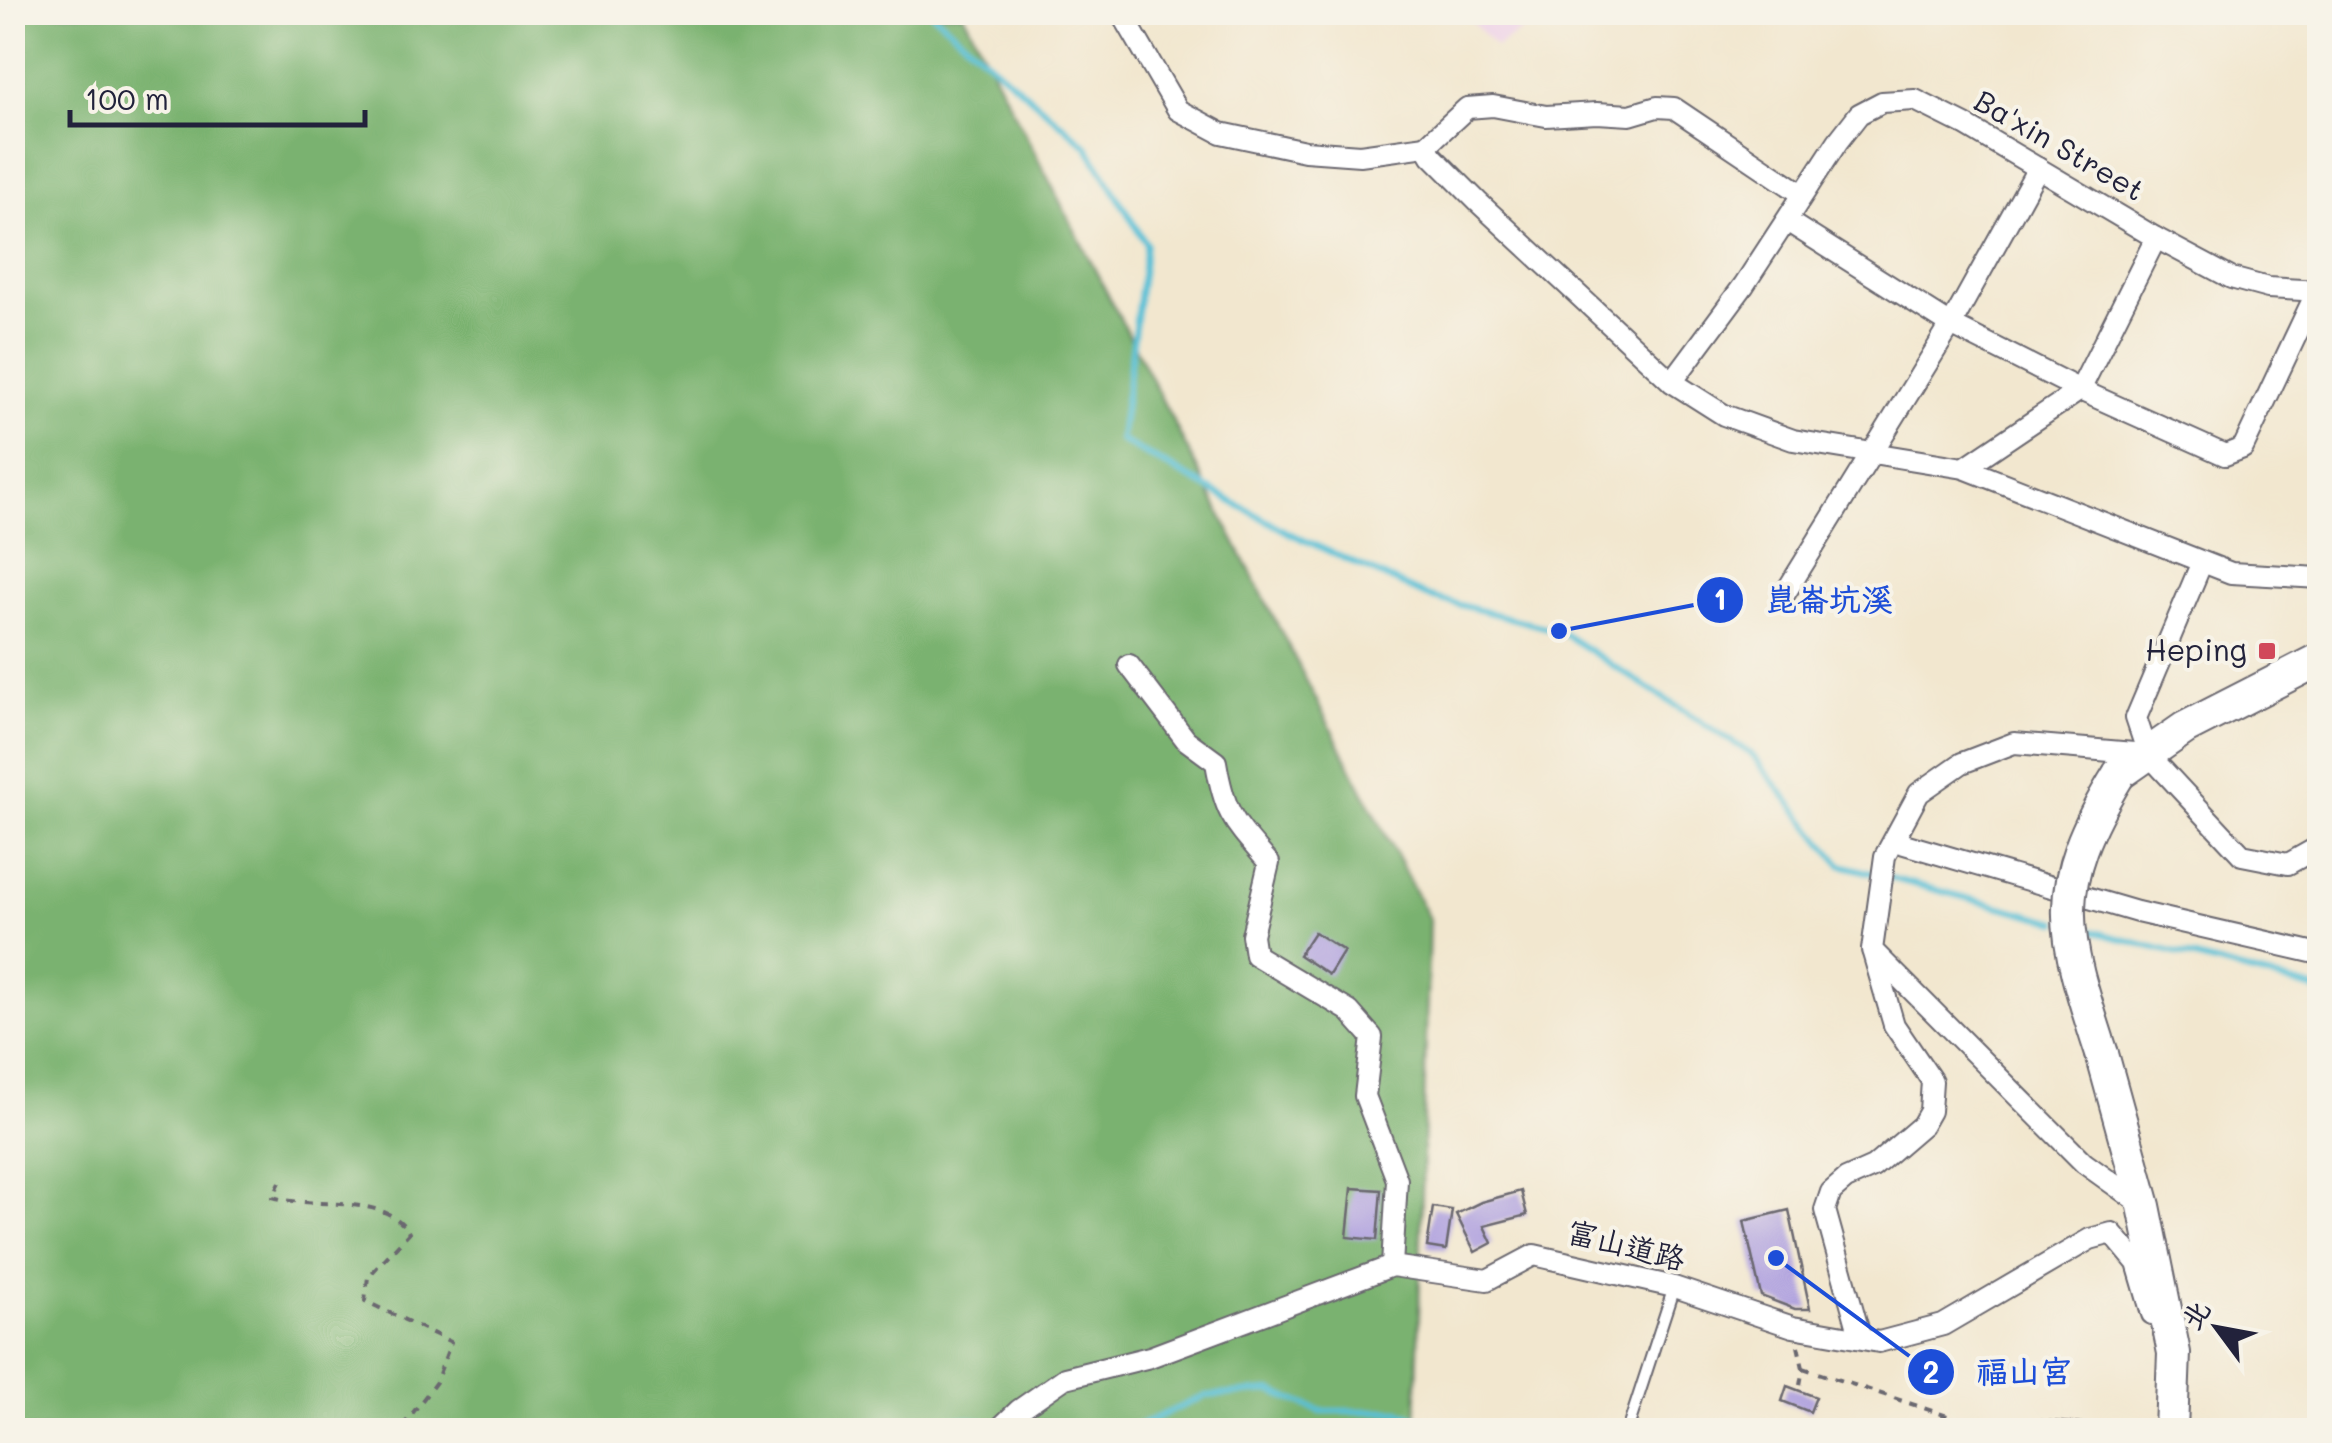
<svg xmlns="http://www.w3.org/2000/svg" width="2332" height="1443" viewBox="0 0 2332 1443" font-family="Mali,'LXGW WenKai TC',sans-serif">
<rect width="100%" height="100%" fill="#f7f3e8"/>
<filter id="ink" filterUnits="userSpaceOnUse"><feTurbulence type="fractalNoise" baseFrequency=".01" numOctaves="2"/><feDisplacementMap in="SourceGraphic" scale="20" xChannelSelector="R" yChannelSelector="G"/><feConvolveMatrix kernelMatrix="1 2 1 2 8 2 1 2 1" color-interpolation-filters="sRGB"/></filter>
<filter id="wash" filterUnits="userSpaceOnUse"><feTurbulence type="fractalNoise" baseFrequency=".0048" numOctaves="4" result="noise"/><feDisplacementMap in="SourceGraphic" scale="40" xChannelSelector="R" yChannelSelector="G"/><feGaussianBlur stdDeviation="2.25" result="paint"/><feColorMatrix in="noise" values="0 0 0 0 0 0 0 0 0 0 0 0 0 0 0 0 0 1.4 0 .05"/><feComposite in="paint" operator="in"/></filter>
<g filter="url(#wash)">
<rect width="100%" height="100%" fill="#f2e7cf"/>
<!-- built -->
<polygon fill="#eed0e8" points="1463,13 1548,13 1496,47"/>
<!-- forest -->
<polygon fill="#7ab26f" stroke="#4e6a55" stroke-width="2.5" points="12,13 963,13 1429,919 1416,1430 13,1430"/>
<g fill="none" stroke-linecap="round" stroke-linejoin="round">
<!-- stream -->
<g stroke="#59c0d6" stroke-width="6">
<polyline points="931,12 1087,146 1146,244 1120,440 1291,534 1426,596 1559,631 1751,754 1841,865 2058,922"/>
<polyline points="2080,928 2314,989 2320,993"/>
<path d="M887,1430C924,1423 962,1412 999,1426"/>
<polyline points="1129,1430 1205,1396 1271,1391 1321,1411 1399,1411 1441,1430"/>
</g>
</g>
<g id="blocks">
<!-- building -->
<g fill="#ac9dde">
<polygon points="1314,932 1344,951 1329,975 1299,955"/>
<polygon points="1352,1188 1381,1190 1377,1240 1347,1237"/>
<polygon points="1521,1191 1527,1215 1484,1226 1492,1243 1475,1252 1456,1214 1481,1202"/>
<polygon points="1433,1207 1452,1210 1446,1250 1427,1247"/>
<polygon points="1789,1210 1810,1309 1795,1309 1761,1296 1744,1221"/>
<polygon points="1787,1386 1816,1397 1810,1412 1782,1401"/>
</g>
</g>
</g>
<g filter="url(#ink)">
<use href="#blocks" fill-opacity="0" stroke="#6b676f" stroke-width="2.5"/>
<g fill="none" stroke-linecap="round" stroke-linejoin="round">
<defs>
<g id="lane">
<polyline points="1637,1430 1629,1425 1674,1287"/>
<polyline points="2030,1430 2032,1425 2084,1430"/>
</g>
<g id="street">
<polyline points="1121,12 1178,110 1221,133 1305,151 1360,155 1426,146"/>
<polyline points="1426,146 1432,156 1478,202 1672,382 1724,415 1793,440 1964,468 2231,573 2320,578"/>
<polyline points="1426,146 1467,108 1493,106 1546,116 1597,113 1630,115 1657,107 1674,108 1802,194"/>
<polyline points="1787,221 1951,325 2080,390 2225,455 2243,448 2317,291"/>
<polyline points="1672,382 1744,285 1838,141 1859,114 1882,102 1915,100 1965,125 2156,238 2231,278 2268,288 2320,291"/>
<polyline points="1964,468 2080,390 2156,238"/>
<polyline points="2202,562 2136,718 2148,754 2242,855 2288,864 2320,846"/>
<polyline points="1784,595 1951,325 2038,168"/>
<path d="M1129,665L1186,740L1216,762C1225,816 1234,822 1269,863L1252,935L1255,955L1349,1011L1372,1037L1365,1096L1397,1180L1392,1266"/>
<polyline points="1894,841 2137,912 2320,954"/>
<polyline points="2144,1206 2084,1163 1872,950 1885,856 1919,793 1962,763 2014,743 2146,754"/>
<polyline points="1860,1336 1825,1210 1831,1192 1846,1179 1873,1167 1922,1125 1930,1111 1932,1081 1894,1025 1873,953"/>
<polyline points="998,1430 1019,1410 1065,1378 1150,1357 1392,1266 1487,1280 1534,1255 1674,1287 1793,1327 1879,1342 1943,1325 2090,1239 2112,1233 2137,1263 2152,1314"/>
</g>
<g id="primary">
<polyline points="2119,774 2185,728 2320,659"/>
<polyline points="2102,1054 2144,1206 2174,1353 2171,1430"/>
</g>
</defs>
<!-- lane casing -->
<use href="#lane" stroke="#6b676f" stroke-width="14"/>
<!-- street casing -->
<use href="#street" stroke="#6b676f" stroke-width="24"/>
<!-- primary casing -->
<use href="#primary" stroke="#6b676f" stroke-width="36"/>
<!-- path -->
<g stroke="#6b676f" stroke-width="4" stroke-dasharray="8 8" stroke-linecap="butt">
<path d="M280,1182L273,1197C313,1210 386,1192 409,1233L368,1277L365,1301L451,1342L436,1382L400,1430"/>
<polyline points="1798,1346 1803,1368 1799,1391"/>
<polyline points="1803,1368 1990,1430"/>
</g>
<!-- lane -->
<use href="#lane" stroke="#fff" stroke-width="10"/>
<!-- street -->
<use href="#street" stroke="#fff" stroke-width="20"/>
<!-- primary -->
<use href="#primary" stroke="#fff" stroke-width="32"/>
<defs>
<path id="primary-bridge" d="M2102,1054C2062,931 2048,889 2119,774"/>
</defs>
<!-- primary-bridge casing -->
<use href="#primary-bridge" stroke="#6b676f" stroke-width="36" stroke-linecap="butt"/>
<!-- primary-bridge -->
<use href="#primary-bridge" stroke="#fff" stroke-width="32"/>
</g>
</g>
<!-- markers -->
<rect fill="#d1495b" stroke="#f7f3e8" stroke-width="4" x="2257" y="641" width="20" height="20" rx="5"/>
<g text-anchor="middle" stroke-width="8" stroke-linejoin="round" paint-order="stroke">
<!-- street labels -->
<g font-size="30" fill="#22223b" stroke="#f7f3e8">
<text transform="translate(2059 146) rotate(30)" y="10">Ba'xin Street</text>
<text transform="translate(1626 1246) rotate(14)" y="10">富山道路</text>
</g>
<!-- poi labels -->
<g font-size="30" fill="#22223b" stroke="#f7f3e8" text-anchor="end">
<text x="2247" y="661">Heping</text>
</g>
</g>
<!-- callouts -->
<path fill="none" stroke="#1d4ed8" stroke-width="4" d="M1559 631L1720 600M1776 1258L1931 1372"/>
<g fill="#1d4ed8" stroke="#f7f3e8" stroke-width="4">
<circle cx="1559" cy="631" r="10"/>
<circle cx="1776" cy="1258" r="10"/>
<circle cx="1720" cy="600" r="25"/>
<circle cx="1931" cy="1372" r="25"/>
</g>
<g font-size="30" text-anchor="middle" font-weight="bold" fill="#fff">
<text x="1720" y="610">1</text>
<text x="1931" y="1383">2</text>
</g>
<g font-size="32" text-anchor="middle" font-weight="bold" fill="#1d4ed8" stroke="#f7f3e8" stroke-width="8" stroke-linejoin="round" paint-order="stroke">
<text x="1829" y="611">崑崙坑溪</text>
<text x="2024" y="1383">福山宮</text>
</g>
<!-- margin -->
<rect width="2332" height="1443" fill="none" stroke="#f7f3e8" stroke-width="50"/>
<!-- north arrow -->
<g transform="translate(2217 1328) rotate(302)" stroke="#f7f3e8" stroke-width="8" paint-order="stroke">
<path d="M0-8L18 38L0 25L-18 38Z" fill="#22223b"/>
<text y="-15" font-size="28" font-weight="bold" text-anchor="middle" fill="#22223b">北</text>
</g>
<!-- scale -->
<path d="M70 110v15h295v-15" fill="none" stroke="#22223b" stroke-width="5"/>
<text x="85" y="110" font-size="30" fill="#22223b" stroke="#f7f3e8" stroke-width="8" paint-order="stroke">100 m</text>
</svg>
